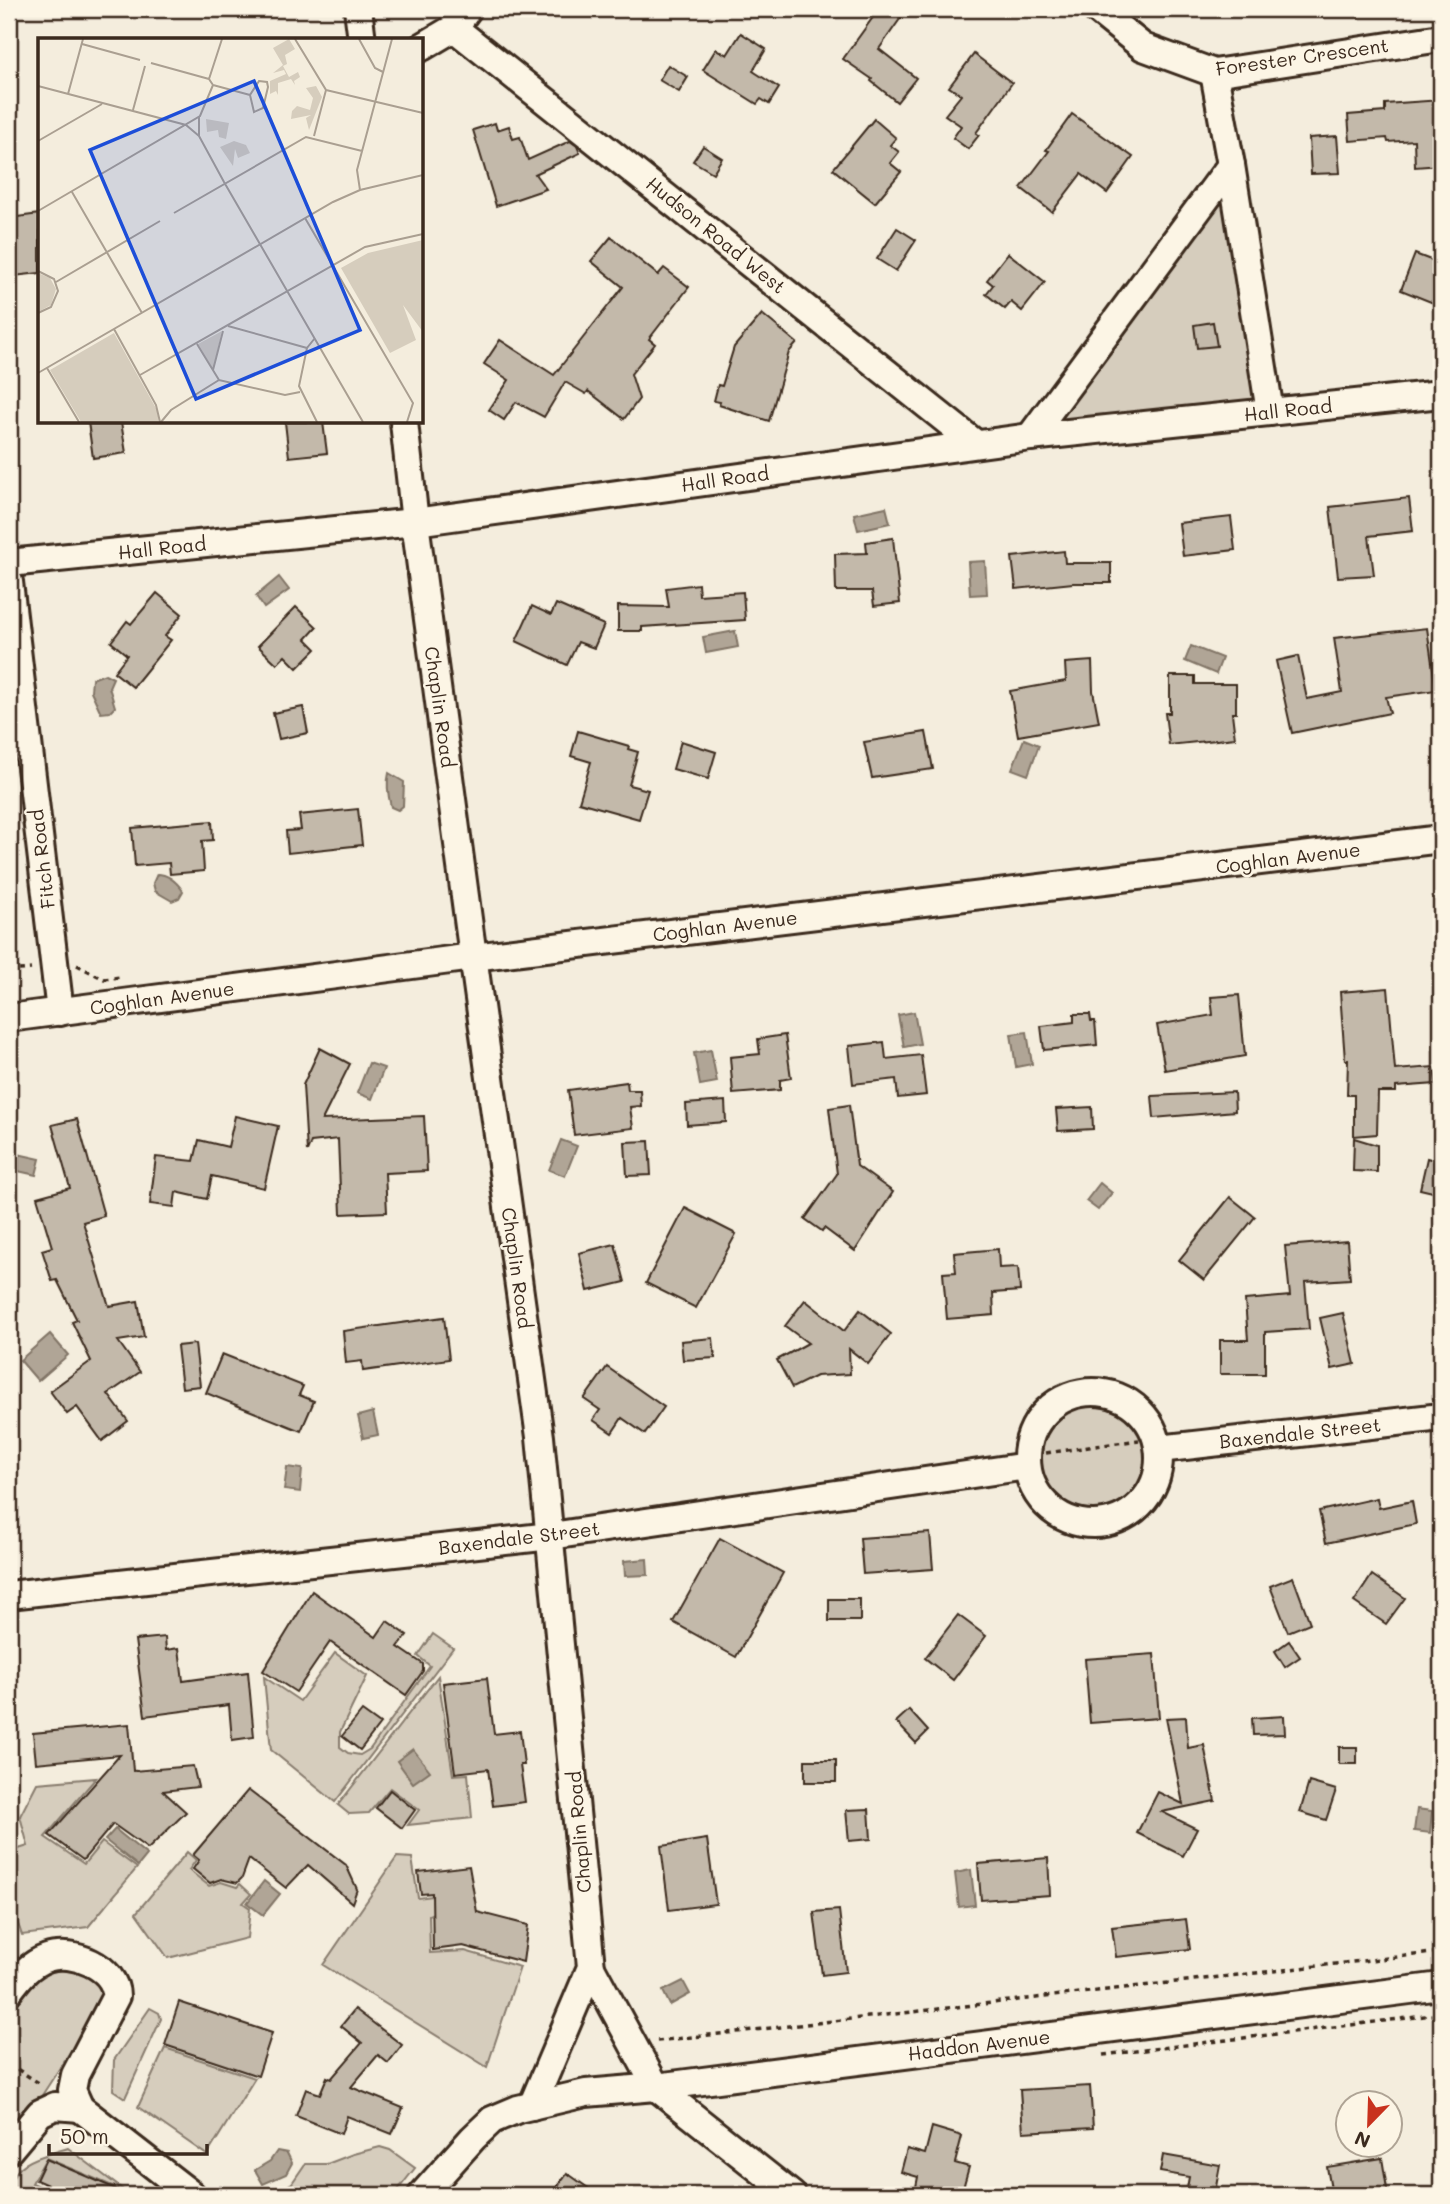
<svg xmlns="http://www.w3.org/2000/svg" width="1450" height="2204" viewBox="0 0 1450 2204" font-family="Mali,sans-serif">
<rect width="100%" height="100%" fill="#f4eddd"/>
<filter id="ink" filterUnits="userSpaceOnUse"><feTurbulence type="fractalNoise" baseFrequency=".0143" numOctaves="2"/><feDisplacementMap in="SourceGraphic" scale="14" xChannelSelector="R" yChannelSelector="G"/><feConvolveMatrix kernelMatrix="1 2 1 2 8 2 1 2 1" color-interpolation-filters="sRGB"/></filter>
<g filter="url(#ink)">
<!-- green -->
<g fill="#d6cdbd" stroke="#887c6e" stroke-width="2">
<polygon points="1228,177 1265,409 1041,430"/>
<circle cx="1093" cy="1458" r="66"/>
<polygon points="433,1634 453,1648 335,1802 271,1750 264,1677 300,1701 335,1653 367,1676 340,1732 340,1747 348,1753 360,1755 370,1749 430,1666 418,1656"/>
<polygon points="438,1676 453,1775 468,1774 472,1818 408,1825 419,1810 390,1788 369,1813 349,1814 338,1805"/>
<polygon points="96,1778 45,1837 84,1864 102,1842 137,1868 88,1927 22,1935 9,1899 9,1852 28,1846 20,1816 37,1783"/>
<polygon points="187,1852 196,1860 189,1870 209,1886 221,1882 237,1887 240,1884 251,1894 243,1903 250,1908 247,1938 168,1958 136,1913"/>
<polygon points="397,1857 412,1858 418,1898 448,1894 449,1906 429,1915 430,1953 465,1951 520,1967 487,2067 323,1965"/>
<polygon points="47,1964 81,1970 100,1984 101,1996 94,2015 35,2106 9,2135 9,2004 33,1974"/>
<polygon points="150,2008 159,2013 161,2019 125,2098 113,2090 114,2060"/>
<polygon points="165,2048 255,2078 207,2155 138,2107"/>
<polygon points="380,2147 390,2150 415,2168 394,2195 271,2195 292,2183 305,2164 327,2164 353,2154"/>
<path d="M68,2148L130,2195H112L115,2187L46,2158L32,2183L55,2192L54,2195H9C9,2161 42,2156 68,2148Z"/>
</g>
<!-- water -->
<g fill="#b0a596" stroke="#817466" stroke-width="2">
<polygon points="886,507 890,523 858,530 854,514"/>
<polygon points="985,561 987,594 970,595 968,562"/>
<polygon points="279,577 289,590 264,608 256,596"/>
<polygon points="735,631 738,647 706,653 703,637"/>
<polygon points="1191,646 1222,658 1216,674 1185,661"/>
<polygon points="105,674 113,678 109,687 115,707 110,712 101,713 91,691 92,679"/>
<polygon points="1024,739 1039,745 1028,775 1012,769"/>
<path d="M389,773L404,782L403,806L398,810L391,807C388,795 386,784 389,773Z"/>
<path d="M157,874C168,874 176,881 183,891L179,898L172,901L155,891L153,883Z"/>
<polygon points="914,1012 920,1044 904,1047 898,1015"/>
<polygon points="1027,1032 1032,1064 1016,1067 1011,1034"/>
<polygon points="711,1050 717,1082 700,1085 694,1053"/>
<polygon points="369,1063 384,1068 372,1099 357,1093"/>
<polygon points="561,1140 577,1146 565,1176 549,1170"/>
<polygon points="9,1152 40,1159 36,1175 9,1169"/>
<polygon points="1100,1183 1112,1193 1098,1210 1086,1201"/>
<polygon points="50,1334 68,1355 38,1381 20,1360"/>
<polygon points="373,1412 378,1435 363,1438 358,1416"/>
<polygon points="287,1467 302,1469 300,1492 284,1490"/>
<polygon points="647,1559 648,1575 625,1576 624,1561"/>
<polygon points="413,1749 430,1771 413,1783 397,1761"/>
<polygon points="1417,1809 1432,1811 1430,1833 1414,1831"/>
<polygon points="115,1829 147,1855 138,1866 105,1840"/>
<polygon points="971,1870 975,1905 959,1907 955,1873"/>
<polygon points="264,1881 280,1894 263,1915 247,1903"/>
<polygon points="683,1981 690,1994 670,2005 663,1991"/>
<polygon points="277,2151 287,2153 292,2163 286,2174 263,2184 255,2170 270,2161"/>
</g>
<!-- building -->
<g fill="#c3b9aa" stroke="#3b2a1e" stroke-width="2">
<polygon points="879,9 907,9 879,49 916,78 897,102 871,81 872,79 843,59"/>
<polygon points="741,33 766,49 753,71 779,88 769,104 761,99 757,104 703,70 716,49 727,55"/>
<polygon points="974,54 1012,83 976,133 979,135 968,149 953,138 961,126 945,115 961,95 949,87"/>
<polygon points="668,65 688,77 679,92 659,80"/>
<polygon points="1441,100 1441,165 1415,167 1414,140 1388,142 1387,138 1350,141 1348,115 1385,112 1385,104"/>
<polygon points="1072,114 1133,157 1107,193 1081,174 1052,212 1021,188 1049,151 1046,150"/>
<polygon points="874,119 896,138 890,145 899,152 890,163 901,172 875,203 833,169"/>
<polygon points="495,123 497,130 509,126 513,139 520,137 528,160 570,141 577,146 580,153 535,174 546,189 496,206 473,130"/>
<polygon points="1337,136 1340,173 1311,174 1309,138"/>
<polygon points="703,146 722,158 713,173 693,161"/>
<polygon points="40,214 40,273 14,276 9,218"/>
<polygon points="897,228 916,240 896,271 877,259"/>
<polygon points="611,237 658,275 664,268 689,287 649,339 655,344 631,374 639,399 624,419 588,391 586,394 565,382 544,417 516,402 504,420 489,410 509,380 484,364 500,340 554,375 623,287 591,261"/>
<polygon points="1008,253 1045,282 1022,311 1011,302 1005,309 986,294 993,285 987,280"/>
<polygon points="1415,254 1441,264 1441,306 1401,290"/>
<polygon points="762,314 797,343 789,352 769,421 719,405 720,402 714,401 718,385 722,386 734,347"/>
<polygon points="1213,322 1217,346 1197,348 1194,325"/>
<polygon points="88,422 121,422 126,453 93,458"/>
<polygon points="285,422 323,422 327,453 289,457"/>
<polygon points="1409,498 1413,531 1369,536 1374,575 1338,577 1330,507"/>
<polygon points="1231,517 1235,550 1183,556 1179,523"/>
<polygon points="893,538 900,603 874,606 872,591 836,591 835,554 867,553 866,542"/>
<polygon points="1064,551 1065,563 1111,563 1111,583 1073,583 1016,589 1012,557"/>
<polygon points="698,584 699,595 743,592 745,620 642,627 642,631 618,631 618,606 669,607 666,588"/>
<polygon points="157,593 182,614 165,636 171,640 133,687 114,672 127,655 111,642 127,621 131,624"/>
<polygon points="556,604 604,625 594,648 578,642 567,665 516,641 532,606 551,615"/>
<polygon points="296,607 317,627 306,639 316,649 297,668 285,656 277,664 258,646"/>
<polygon points="1427,628 1436,690 1386,697 1390,713 1292,733 1276,661 1298,656 1307,699 1342,692 1334,638"/>
<polygon points="1092,661 1093,691 1099,722 1018,736 1010,691 1066,681 1065,663"/>
<polygon points="1170,676 1195,676 1195,684 1236,684 1236,713 1232,713 1235,738 1169,745 1165,713 1170,713"/>
<polygon points="303,707 308,733 279,739 273,713"/>
<polygon points="578,731 629,746 628,749 638,752 629,785 648,790 639,819 579,802 591,762 571,756"/>
<polygon points="926,732 933,769 872,778 864,742"/>
<polygon points="681,741 716,752 708,779 673,769"/>
<polygon points="358,809 362,845 288,853 286,831 301,830 299,815"/>
<polygon points="212,821 213,840 202,841 204,871 170,874 169,863 135,866 132,828"/>
<polygon points="1388,988 1395,1070 1434,1067 1436,1084 1396,1087 1396,1092 1378,1092 1377,1134 1354,1136 1354,1095 1347,1095 1348,1060 1345,1060 1340,992"/>
<polygon points="1239,995 1245,1056 1165,1070 1157,1025 1213,1015 1211,997"/>
<polygon points="1074,1014 1090,1014 1091,1021 1095,1021 1097,1045 1044,1050 1041,1026 1074,1022"/>
<polygon points="785,1035 791,1078 780,1080 780,1090 733,1094 730,1057 760,1054 758,1039"/>
<polygon points="884,1042 886,1059 921,1055 926,1095 898,1098 896,1079 853,1084 849,1046"/>
<polygon points="320,1048 350,1064 322,1120 424,1116 427,1171 385,1173 387,1212 341,1214 338,1139 311,1142 307,1152 303,1085"/>
<polygon points="627,1082 628,1090 640,1090 641,1106 630,1107 633,1128 574,1135 568,1090"/>
<polygon points="1234,1092 1235,1111 1154,1118 1152,1096"/>
<polygon points="725,1101 726,1122 687,1125 686,1104"/>
<polygon points="849,1105 857,1166 893,1192 855,1251 824,1228 822,1231 805,1219 837,1174 829,1108"/>
<polygon points="1092,1107 1093,1129 1058,1131 1056,1109"/>
<polygon points="235,1116 278,1126 264,1188 212,1176 207,1199 176,1192 174,1207 150,1204 156,1157 194,1161 199,1140 228,1147"/>
<polygon points="77,1119 104,1216 83,1222 109,1306 138,1301 144,1337 118,1341 140,1372 108,1394 128,1421 102,1441 77,1407 67,1414 50,1391 91,1361 72,1322 77,1320 57,1280 52,1281 42,1250 52,1247 37,1197 70,1188 52,1125"/>
<polygon points="1354,1138 1377,1145 1377,1172 1353,1171"/>
<polygon points="649,1141 651,1175 627,1176 625,1142"/>
<polygon points="1427,1158 1441,1162 1441,1194 1420,1189"/>
<polygon points="1230,1197 1255,1217 1204,1280 1179,1260"/>
<polygon points="685,1208 736,1234 696,1308 646,1283"/>
<polygon points="1347,1241 1350,1279 1305,1282 1309,1329 1265,1332 1265,1374 1220,1374 1220,1340 1248,1340 1245,1300 1290,1296 1285,1246"/>
<polygon points="615,1244 625,1282 588,1291 579,1253"/>
<polygon points="998,1249 999,1268 1018,1267 1020,1291 993,1293 994,1315 947,1319 943,1273 956,1272 954,1253"/>
<polygon points="805,1300 844,1331 860,1310 891,1334 868,1364 849,1349 850,1374 816,1376 792,1388 777,1360 808,1343 785,1326"/>
<polygon points="1343,1313 1355,1364 1332,1369 1320,1318"/>
<polygon points="444,1317 449,1359 363,1371 362,1361 346,1363 343,1331"/>
<polygon points="713,1338 715,1358 683,1360 681,1341"/>
<polygon points="195,1344 200,1386 182,1388 177,1346"/>
<polygon points="222,1354 303,1386 299,1395 314,1401 301,1431 206,1393"/>
<polygon points="607,1367 664,1407 645,1434 622,1418 612,1433 593,1420 600,1410 584,1399"/>
<polygon points="1377,1498 1379,1508 1412,1501 1416,1524 1326,1543 1319,1511"/>
<polygon points="930,1533 933,1569 863,1574 860,1538"/>
<polygon points="720,1538 783,1573 736,1657 673,1622"/>
<polygon points="1372,1575 1405,1598 1386,1624 1354,1602"/>
<polygon points="1293,1577 1310,1623 1288,1632 1270,1586"/>
<polygon points="312,1591 376,1637 387,1621 407,1635 398,1647 423,1664 423,1671 406,1695 330,1642 296,1692 263,1671"/>
<rect x="829" y="1599" width="31" height="22"/>
<polygon points="958,1615 986,1636 953,1680 925,1658"/>
<polygon points="165,1637 166,1650 179,1648 183,1681 248,1672 254,1737 232,1740 229,1705 145,1716 135,1640"/>
<polygon points="1289,1641 1300,1657 1285,1667 1275,1651"/>
<polygon points="1154,1654 1159,1718 1090,1723 1085,1659"/>
<polygon points="487,1678 494,1734 520,1731 524,1765 520,1765 525,1802 493,1806 488,1769 455,1773 443,1683"/>
<polygon points="909,1710 928,1731 916,1743 896,1722"/>
<polygon points="362,1711 380,1724 360,1750 342,1736"/>
<polygon points="1284,1716 1285,1734 1253,1735 1252,1718"/>
<polygon points="1186,1717 1188,1748 1204,1745 1215,1801 1162,1812 1197,1829 1183,1856 1137,1833 1158,1792 1183,1804 1166,1718"/>
<polygon points="129,1724 133,1771 193,1766 198,1787 163,1791 186,1812 148,1849 113,1824 83,1860 49,1835 120,1755 36,1763 33,1733"/>
<rect x="1339" y="1747" width="18" height="17"/>
<rect x="805" y="1760" width="31" height="22"/>
<polygon points="1309,1782 1336,1790 1326,1820 1300,1812"/>
<polygon points="248,1790 346,1865 357,1889 352,1903 308,1865 286,1888 249,1859 242,1878 237,1883 221,1879 210,1883 193,1869 199,1860 193,1855"/>
<polygon points="390,1790 415,1810 402,1828 376,1808"/>
<polygon points="869,1809 871,1839 849,1841 846,1810"/>
<polygon points="707,1839 716,1904 669,1910 661,1846"/>
<polygon points="1048,1858 1050,1895 981,1900 978,1864"/>
<polygon points="469,1866 477,1912 528,1925 523,1962 463,1946 433,1950 432,1893 421,1894 418,1872"/>
<polygon points="839,1910 846,1972 822,1975 814,1912"/>
<polygon points="1186,1919 1190,1949 1116,1957 1112,1927"/>
<polygon points="179,2002 272,2033 258,2076 165,2045"/>
<polygon points="355,2009 402,2045 388,2063 378,2055 351,2087 403,2108 392,2134 347,2116 341,2134 296,2116 306,2089 320,2094 327,2077 331,2079 362,2043 341,2026"/>
<polygon points="1090,2086 1093,2128 1023,2132 1020,2090"/>
<polygon points="932,2127 962,2136 955,2163 969,2167 961,2195 947,2195 916,2187 918,2177 901,2172 907,2149 925,2154"/>
<polygon points="1163,2155 1220,2165 1215,2192 1187,2188 1189,2177 1160,2172"/>
<polygon points="1382,2158 1388,2195 1332,2195 1327,2167"/>
<polygon points="46,2159 130,2195 57,2195 59,2190 36,2180"/>
<polygon points="567,2173 598,2195 551,2195"/>
</g>
<g fill="none" stroke-linecap="round" stroke-linejoin="round">
<defs>
<g id="minor">
<polyline points="358,9 362,40"/>
<polyline points="1096,9 1143,47 1214,73 1441,38"/>
<polyline points="454,28 976,444"/>
<polyline points="422,47 454,28 468,9"/>
<polyline points="1214,73 1231,165 1270,412"/>
<polyline points="404,422 415,522 470,934 540,1437 591,1967 532,2106"/>
<polyline points="1030,437 1231,165"/>
<polyline points="9,563 415,522 1030,437 1441,394"/>
<polyline points="9,582 60,1012"/>
<polyline points="9,1018 473,957 1441,839"/>
<circle cx="1093" cy="1458" r="66"/>
<polyline points="1159,1449 1441,1417"/>
<polyline points="9,1595 551,1536 1027,1466"/>
<polyline points="591,1967 656,2087 792,2195"/>
<path d="M9,1991C19,1977 30,1964 47,1958C72,1949 116,1967 116,1996L75,2075L72,2090L80,2108L55,2106L40,2113L9,2150"/>
<polyline points="80,2108 192,2195"/>
<polyline points="422,2195 473,2138 492,2120 518,2109 586,2093 656,2087 1441,1986"/>
</g>
</defs>
<!-- minor casing -->
<use href="#minor" stroke="#3b2a1e" stroke-width="32"/>
<!-- path -->
<g stroke="#3b2a1e" stroke-width="3.5" stroke-dasharray="5 5" stroke-linecap="butt">
<polyline points="77,965 104,979 121,977"/>
<polyline points="9,971 31,969"/>
<polyline points="1046,1453 1139,1440"/>
<polyline points="657,2041 1441,1952"/>
<polyline points="1103,2055 1441,2014"/>
<polyline points="9,2064 42,2085"/>
</g>
<!-- minor -->
<use href="#minor" stroke="#fcf5e5" stroke-width="26"/>
</g>
</g>
<g text-anchor="middle" stroke-width="5" stroke-linejoin="round" paint-order="stroke">
<!-- street labels -->
<g font-size="19" fill="#3b2a1e" stroke="#fcf5e5">
<text transform="translate(1302 57) rotate(-8)" y="7">Forester Crescent</text>
<text transform="translate(716 235) rotate(39)" y="7">Hudson Road West</text>
<text transform="translate(1288 410) rotate(-6)" y="7">Hall Road</text>
<text transform="translate(725 479) rotate(-8)" y="7">Hall Road</text>
<text transform="translate(162 548) rotate(-6)" y="7">Hall Road</text>
<text transform="translate(440 707) rotate(82)" y="7">Chaplin Road</text>
<text transform="translate(1288 858) rotate(-7)" y="7">Coghlan Avenue</text>
<text transform="translate(42 859) rotate(-97)" y="7">Fitch Road</text>
<text transform="translate(725 926) rotate(-7)" y="7">Coghlan Avenue</text>
<text transform="translate(162 998) rotate(-8)" y="7">Coghlan Avenue</text>
<text transform="translate(517 1268) rotate(82)" y="7">Chaplin Road</text>
<text transform="translate(1300 1433) rotate(-6)" y="7">Baxendale Street</text>
<text transform="translate(519 1538) rotate(-7)" y="7">Baxendale Street</text>
<text transform="translate(579 1832) rotate(-95)" y="7">Chaplin Road</text>
<text transform="translate(979 2045) rotate(-7)" y="7">Haddon Avenue</text>
</g>
</g>
<!-- overview -->
<g transform="translate(38 38)">
<rect width="385" height="385" fill="#f4eddd"/>
<path d="M251,1L257,11L247,17L249,26L245,28L251,39L260,34L262,39L256,43L257,47L253,41L240,45V57L238,53L232,56V43L248,36L246,32L235,35L245,27L235,10ZM278,48L284,59L271,92L268,80L273,77L253,81L254,73L259,68L272,72L275,60L268,50ZM168,81L191,85L188,101L181,99L180,92L169,94ZM196,103L208,107L212,115L200,120L197,111L195,128L182,109ZM385,202V294L365,267L378,302L352,315L303,230L330,215ZM0,235L12,240L18,251L13,267L0,274ZM184,293L175,331L160,306ZM76,295L119,372L121,384H43L12,332Z" fill="#d6cdbd"/>
<path fill="none" stroke="#aa9f91" stroke-width="2" d="M257,1L288,52L276,98M321,1L337,30L345,34M44,6L102,22M113,25L171,41M221,43L229,44L230,49L225,70L216,74L212,57ZM175,47L212,57M0,48L148,87L161,98M288,52L385,75M30,56L45,1M95,72L107,28M161,79V98L186,144L325,384M0,103L64,66M322,152L319,132L354,1M34,154L104,275M0,173L162,78L175,47L171,41L184,1M136,175L268,99L324,113M267,180L375,365L369,384M0,233L16,241L20,253L13,269L0,275M18,244L122,183M190,288L269,310M76,291L118,367L122,384M277,300L269,310L261,348L279,384M159,306L181,342M9,330L41,384M175,332L185,293M0,335L295,164L322,152L385,137M102,337L327,209L385,196M123,384L133,372L181,342L247,357L262,354"/>
<path fill="#1d4ed8" fill-opacity="0.15" stroke="#1d4ed8" stroke-width="3.5" d="M216,43L322,292L158,361L52,112Z"/>
<rect width="385" height="385" fill="none" stroke="#3b2a1e" stroke-width="3.5"/>
</g>
<!-- margin -->
<rect width="1450" height="2204" fill="none" stroke="#fcf5e5" stroke-width="35"/>
<rect x="18" y="18" width="1415" height="2169" fill="none" stroke="#3b2a1e" stroke-width="2.5" filter="url(#ink)"/>
<!-- north arrow -->
<g transform="translate(1369 2124) rotate(203)"><circle r="33" fill="#fcf5e5" stroke="#afa495" stroke-width="2"/>
<path d="M0-5L12 26L0 18L-12 26Z" fill="#c8321e"/>
<text y="-10" font-size="19" font-weight="bold" text-anchor="middle" fill="#3b2a1e">N</text>
</g>
<!-- scale -->
<path d="M49 2144v10h158v-10" fill="none" stroke="#3b2a1e" stroke-width="3.5"/>
<text x="60" y="2144" font-size="21" fill="#3b2a1e" stroke="#fcf5e5" stroke-width="5" paint-order="stroke">50 m</text>
</svg>
